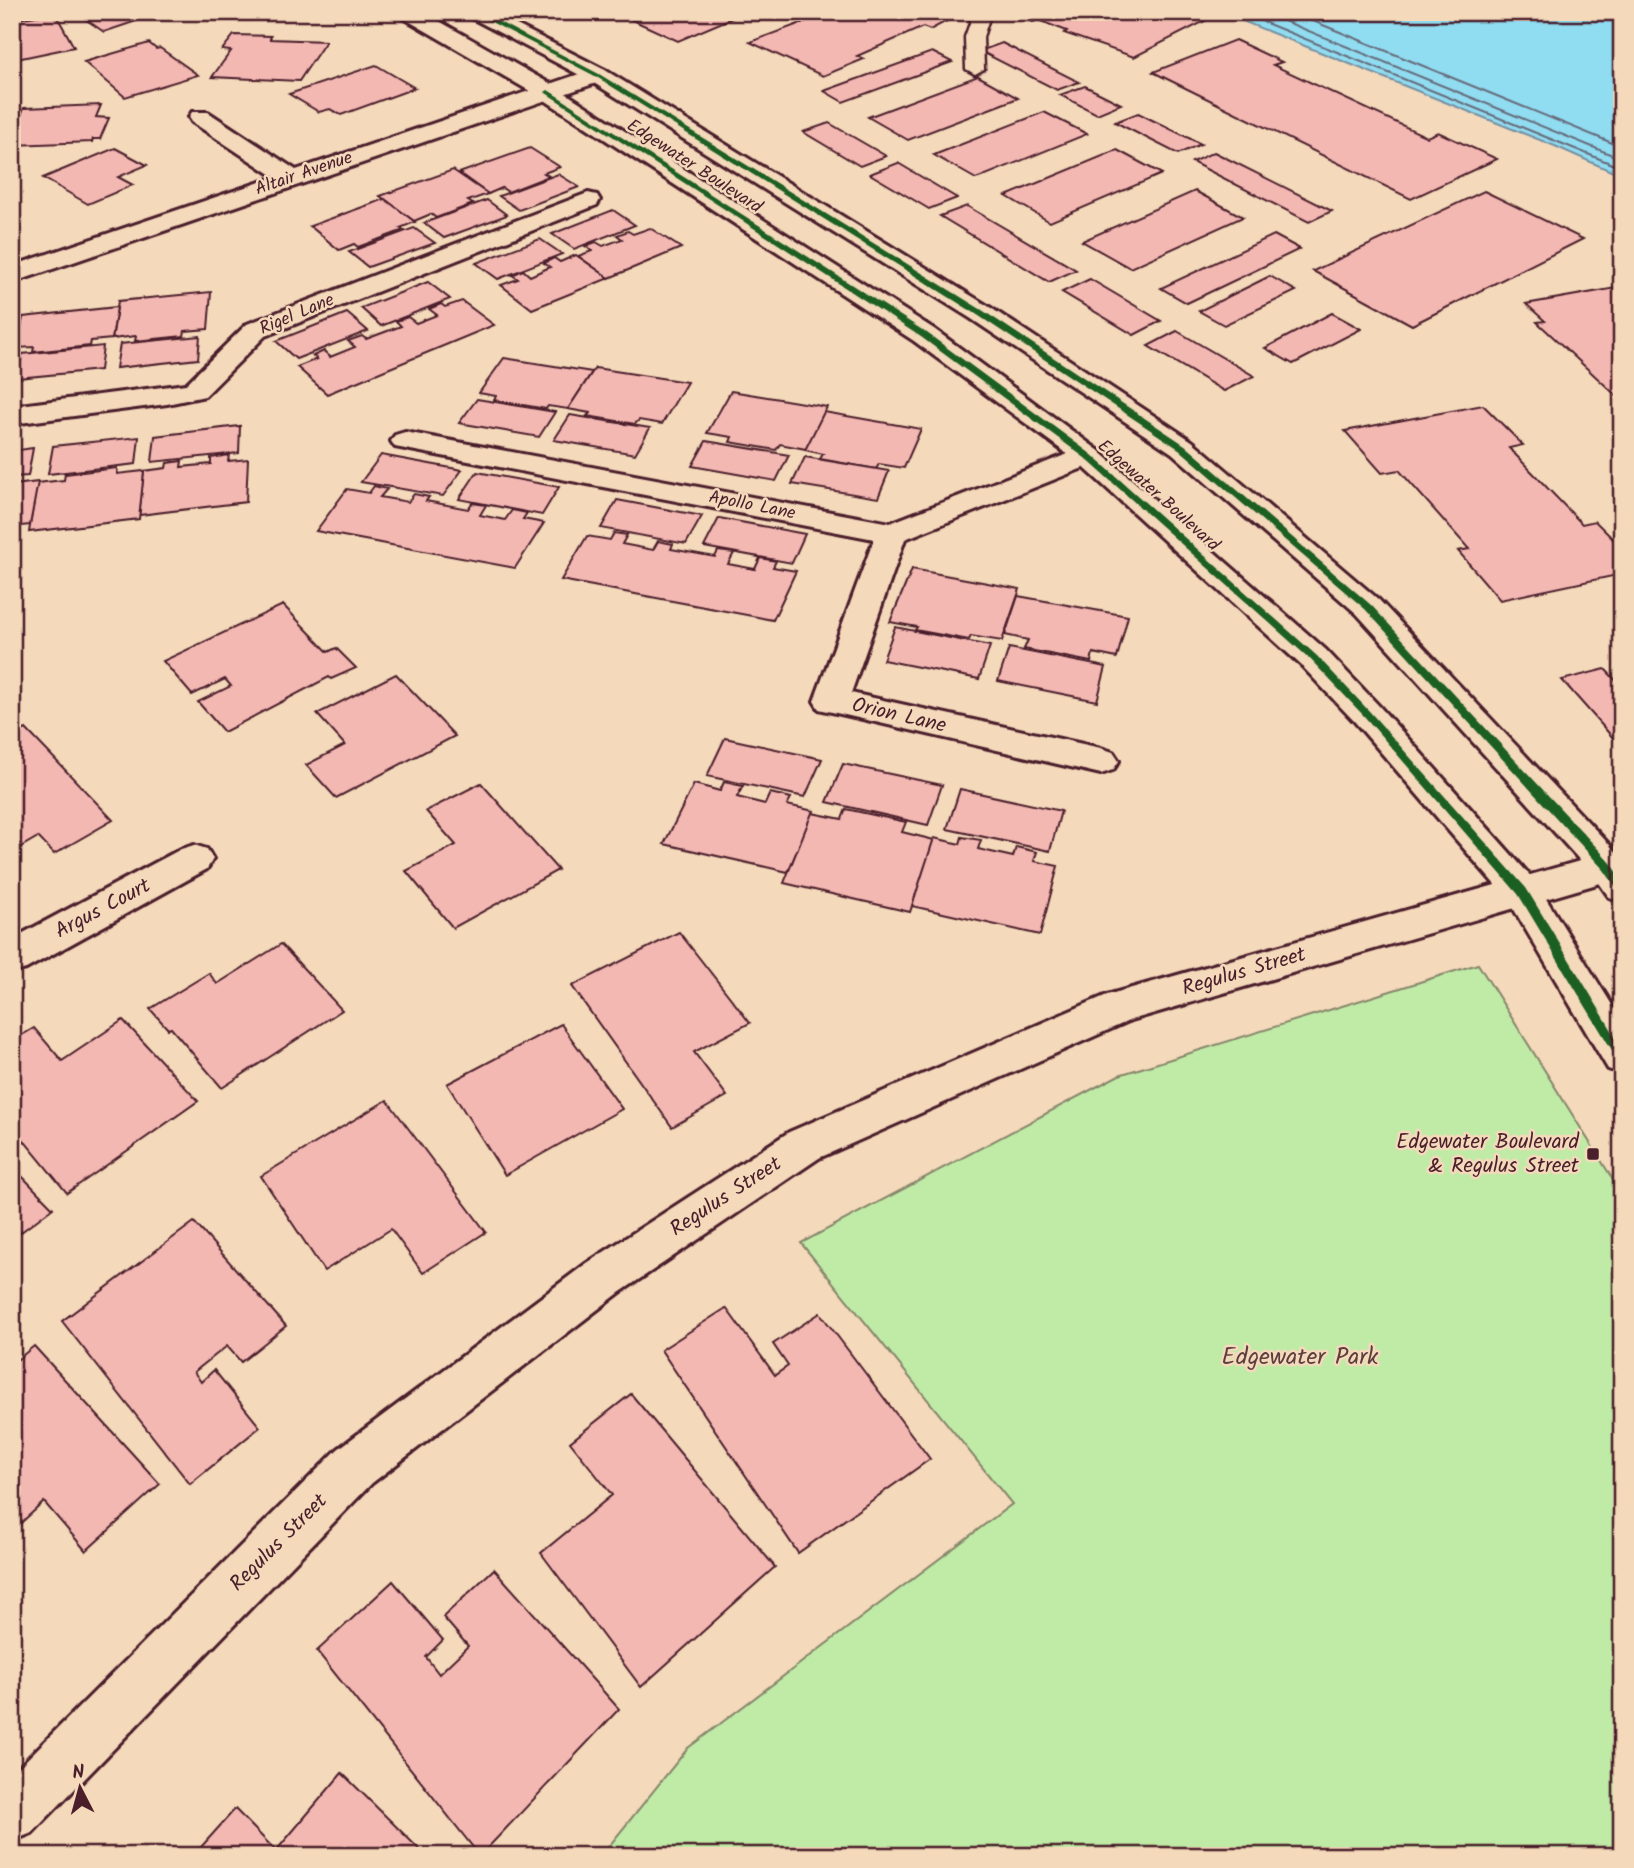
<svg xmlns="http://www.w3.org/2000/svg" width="1634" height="1868" viewBox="0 0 1634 1868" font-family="Kalam,sans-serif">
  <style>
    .green { fill: #c0eba7; stroke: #858569; stroke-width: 2 }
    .water { fill: #90dcf1; stroke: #7490a2; stroke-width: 2 }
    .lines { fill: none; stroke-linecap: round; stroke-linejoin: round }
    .shore { stroke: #666b7a; stroke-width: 2 }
    .building { fill: #f4b8b3; stroke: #4a1f2b; stroke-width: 2 }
    .service-casing { stroke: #4a1f2b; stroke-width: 5 }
    .minor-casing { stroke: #4a1f2b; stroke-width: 6 }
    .secondary-casing { stroke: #4a1f2b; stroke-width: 6 }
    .service { fill: #f4d9bb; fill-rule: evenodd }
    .minor { fill: #f4d9bb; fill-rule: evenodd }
    .secondary { fill: #f4d9bb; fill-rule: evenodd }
    .cycleway-casing { stroke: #f4d9bb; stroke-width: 5 }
    .cycleway { fill: #1b5e20; fill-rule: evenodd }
    .poi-dot { fill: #4a1f2b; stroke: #f4d9bb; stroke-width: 2.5 }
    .labels { text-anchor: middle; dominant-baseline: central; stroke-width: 5; stroke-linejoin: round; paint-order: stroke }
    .far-street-label { font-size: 18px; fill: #4a1f2b; stroke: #f4d9bb }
    .street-label { font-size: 21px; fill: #4a1f2b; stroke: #f4d9bb }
    .poi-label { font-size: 21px; fill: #4a1f2b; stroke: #f4d9bb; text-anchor: end }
    .near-park-label { font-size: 24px; fill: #5c3e3e; stroke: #f4d9bb }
  </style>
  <rect width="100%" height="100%" fill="#f4d9bb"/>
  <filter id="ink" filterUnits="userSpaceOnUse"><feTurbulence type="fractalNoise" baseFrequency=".0143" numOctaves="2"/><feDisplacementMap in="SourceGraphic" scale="14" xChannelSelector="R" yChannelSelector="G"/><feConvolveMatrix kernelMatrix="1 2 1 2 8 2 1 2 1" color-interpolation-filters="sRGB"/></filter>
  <g filter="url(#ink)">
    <polygon class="green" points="1478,964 1622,1194 1622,1856 601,1856 688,1748 1012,1504 801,1243 1119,1075"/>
    <polygon class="water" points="1220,12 1622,12 1622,176 1555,146"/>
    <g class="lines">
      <g class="shore">
        <polyline points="1239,12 1622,168"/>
        <polyline points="1262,12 1622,159"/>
        <polyline points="1291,12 1622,147"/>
      </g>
    </g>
    <g class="building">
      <polygon points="59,12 61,17 58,18 74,47 12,60 12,20"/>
      <polygon points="75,12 163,12 104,32"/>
      <polygon points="615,12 746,12 678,41"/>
      <polygon points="831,12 960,12 962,13 930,30 923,27 857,56 864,59 823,76 750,42"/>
      <polygon points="1019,12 1180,12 1205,21 1134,57 1064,33 1067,31 1038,20 1033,22 1017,16 1023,14"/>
      <polygon points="234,35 271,36 270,39 326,41 299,81 212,77 231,51 222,50"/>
      <polygon points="1235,40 1282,62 1273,65 1427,137 1438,132 1497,159 1411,199 1153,72"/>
      <polygon points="149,43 156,49 160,48 198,75 125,97 84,62"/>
      <polygon points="1002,43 1079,82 1057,90 980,51"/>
      <polygon points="932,52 952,62 843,102 824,91"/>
      <polygon points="376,65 415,88 341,115 330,109 319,112 289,94"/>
      <polygon points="978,76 1018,98 908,140 868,117"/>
      <polygon points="1085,86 1121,104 1097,114 1060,95"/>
      <polygon points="101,105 96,117 109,118 100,139 93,139 92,142 12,145 12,134 24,108"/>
      <polygon points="1044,112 1087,134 976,179 934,155"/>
      <polygon points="1138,113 1201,144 1178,154 1115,122"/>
      <polygon points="829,123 886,156 860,166 803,132"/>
      <polygon points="115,148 147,165 118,177 133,185 88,204 43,178"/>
      <polygon points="530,148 560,167 544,173 549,176 508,192 502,188 488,194 459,173"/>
      <polygon points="1117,150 1162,174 1050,222 1006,196"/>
      <polygon points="1214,152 1332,211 1309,222 1192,162"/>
      <polygon points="898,163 957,198 929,209 870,174"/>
      <polygon points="453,170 488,194 468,201 473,204 436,218 431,214 414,221 380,196"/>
      <polygon points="558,174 579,187 519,210 499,196"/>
      <polygon points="1195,191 1243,217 1130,268 1082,241"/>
      <polygon points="1484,191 1583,239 1412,325 1313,271"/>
      <polygon points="385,199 415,222 400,228 404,230 358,247 354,244 339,250 310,226"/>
      <polygon points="487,200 507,215 444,238 424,223"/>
      <polygon points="967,206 1076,270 1049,282 940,216"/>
      <polygon points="613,210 635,225 574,249 552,234"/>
      <polygon points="414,228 435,243 368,267 349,252"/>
      <polygon points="650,228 681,248 609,278 578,256 592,251 585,246 596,242 603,246 622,239 617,235 628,231 633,234"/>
      <polygon points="1274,235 1300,249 1187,303 1161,288"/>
      <polygon points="540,239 562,254 498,279 476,263"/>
      <polygon points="576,255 609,278 532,309 501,285 518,279 512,275 523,270 530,276 550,267 544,263 554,258 560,262"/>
      <polygon points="1270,276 1296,291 1224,325 1199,311"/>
      <polygon points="1090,279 1161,321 1134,335 1062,292"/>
      <polygon points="428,282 450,299 381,326 361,308"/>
      <polygon points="1622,287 1622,401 1537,322 1545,321 1526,304"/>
      <polygon points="211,292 208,329 185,331 184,336 135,341 136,336 112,339 118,301"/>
      <polygon points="462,301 494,325 327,394 297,367 317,359 313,356 324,351 330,357 355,347 348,341 362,336 366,339 401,326 396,321 408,317 416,323 437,315 429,309 441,304 445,307"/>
      <polygon points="117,307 112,339 91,341 90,346 33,352 34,347 17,348 23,317"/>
      <polygon points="347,313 368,331 296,359 276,341"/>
      <polygon points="1332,313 1361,329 1293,364 1265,348"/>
      <polygon points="1177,331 1254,376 1224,391 1148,346"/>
      <polygon points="200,336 198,359 116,368 120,344"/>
      <polygon points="103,346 100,370 17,378 22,354"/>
      <polygon points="504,358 592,372 568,409 548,406 546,409 494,400 496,396 479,393"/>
      <polygon points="595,368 687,382 662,424 639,420 635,424 587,416 590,413 568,409"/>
      <polygon points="731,391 827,407 806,449 780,444 776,450 730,442 732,437 707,433"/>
      <polygon points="477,399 555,412 539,437 459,423"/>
      <polygon points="1483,405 1523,445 1509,448 1582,524 1595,521 1622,548 1622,574 1500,600 1458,551 1469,549 1399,470 1382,473 1345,431"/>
      <polygon points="824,412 921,429 904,468 879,464 876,469 820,459 823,454 805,450"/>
      <polygon points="570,415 650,428 635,454 554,440"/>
      <polygon points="240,426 239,453 152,462 155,436"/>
      <polygon points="139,437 136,464 48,474 53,446"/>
      <polygon points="706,441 789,455 776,481 692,466"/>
      <polygon points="33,448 28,476 12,477 12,451"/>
      <polygon points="229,455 228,461 248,459 246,502 139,515 144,471 166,468 167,463 182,461 181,467 211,464 211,458"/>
      <polygon points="381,455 462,470 443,496 361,482"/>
      <polygon points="805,457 889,471 878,498 792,484"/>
      <polygon points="117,468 117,474 144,471 139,519 29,532 37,483 64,480 65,474"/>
      <polygon points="477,472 559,487 542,515 459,499"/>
      <polygon points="12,480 15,480 14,485 38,482 30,525 12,527"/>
      <polygon points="374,486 387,489 380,497 408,502 414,494 429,497 426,501 468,509 472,503 486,505 480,515 505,520 512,510 527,513 523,519 544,523 515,568 316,531 347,489 369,493"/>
      <polygon points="617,500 702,516 686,544 601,528"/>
      <polygon points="719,518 805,534 792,563 704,547"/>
      <polygon points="614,533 627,535 622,544 653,550 658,541 673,544 671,549 715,557 718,551 734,553 728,564 755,569 760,558 776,561 773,567 796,571 773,620 561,580 587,536 610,540"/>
      <polygon points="912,569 1020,589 1002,641 971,636 969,640 915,630 917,627 890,622"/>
      <polygon points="1018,596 1128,616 1117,658 1093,653 1091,662 1024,649 1028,640 1005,635"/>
      <polygon points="283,605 328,652 336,648 356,668 331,679 329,677 224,732 198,702 231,686 225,679 192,695 163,661"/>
      <polygon points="895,627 990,646 979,679 883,660"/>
      <polygon points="1009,648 1106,667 1097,701 998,681"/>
      <polygon points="1605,669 1622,687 1622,748 1562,680"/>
      <polygon points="396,674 455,736 336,798 306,765 345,745 317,714"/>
      <polygon points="26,729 113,820 54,854 38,837 12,852 12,736"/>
      <polygon points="725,738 822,759 805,797 707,776"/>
      <polygon points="843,764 942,785 928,825 827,802"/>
      <polygon points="724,782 743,786 737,797 765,804 770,793 791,798 787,805 814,811 788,872 664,844 694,784 720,791"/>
      <polygon points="481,783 558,870 453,928 406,871 456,845 426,811"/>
      <polygon points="960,789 1061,811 1050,851 947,829"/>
      <polygon points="846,809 906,822 902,832 934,840 910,912 784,883 812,813 842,819"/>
      <polygon points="962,837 981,840 978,849 1013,857 1016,847 1037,852 1034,861 1058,866 1040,935 912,906 934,838 960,844"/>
      <polygon points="679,932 750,1023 694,1052 727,1096 672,1127 572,986"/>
      <polygon points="281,944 342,1010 222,1088 171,1028 168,1029 150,1009 209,973 217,984"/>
      <polygon points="123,1020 198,1101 67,1193 12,1126 12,1041 34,1028 62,1061"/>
      <polygon points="561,1024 622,1109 505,1175 447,1084"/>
      <polygon points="387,1100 486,1232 423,1273 391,1229 324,1271 261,1176"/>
      <polygon points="12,1166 53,1208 12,1239"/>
      <polygon points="194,1222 286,1326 241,1362 227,1346 194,1372 201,1382 214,1370 260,1427 190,1484 62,1321"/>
      <polygon points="726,1308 775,1375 788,1366 773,1344 820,1313 930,1459 798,1553 661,1350"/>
      <polygon points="34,1346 160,1484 86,1551 44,1502 12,1531 12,1364"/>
      <polygon points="631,1394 775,1567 641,1687 541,1553 612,1495 570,1442"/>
      <polygon points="494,1569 619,1709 480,1856 317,1651 393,1581 443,1640 426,1657 439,1674 468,1646 443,1617"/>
      <polygon points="342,1773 426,1856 193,1856 235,1809 276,1851"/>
    </g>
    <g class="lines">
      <g class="service-casing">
        <polygon id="service" points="974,12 991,12 983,37 984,69 975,74 966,69 965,37"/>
      </g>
      <g class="minor-casing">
        <g id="minor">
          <polygon points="597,68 605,70 608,75 605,80 12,283 12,266 275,177 192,122 189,117 192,112 208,112 296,170"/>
          <polygon points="588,193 597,195 600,200 597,205 265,336 205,396 167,404 12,424 12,406 186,384 247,324"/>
          <polygon points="405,432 890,523 1078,450 1088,447 1098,450 1103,456 1098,462 905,539 851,693 1101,748 1113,752 1119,761 1113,770 1101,774 819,709 814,701 874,539 395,447 391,441 395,435"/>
          <polygon points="194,845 207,849 213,859 207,869 26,969 12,973 12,939 181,849"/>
          <polygon points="1608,853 1622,858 1621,877 1131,1020 819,1158 619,1293 372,1483 32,1833 12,1841 12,1774 338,1449 587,1263 789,1132 1107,995"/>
        </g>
      </g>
      <g class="secondary-casing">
        <g id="secondary">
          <polygon points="397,12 423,12 556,87 934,329 1098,450 1326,650 1379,706 1535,881 1622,1021 1622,1074 1608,1069 1509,901 1355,722 1302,666 1078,462 914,341 540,97 400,16"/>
          <polygon points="465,12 491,12 605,70 988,306 1192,441 1379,600 1621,857 1622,901 1609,897 1595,877 1357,614 1172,453 970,318 589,80 468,16"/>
        </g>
      </g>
      <use href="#service" class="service"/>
      <use href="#minor" class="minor"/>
      <use href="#secondary" class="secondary"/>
      <g class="cycleway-casing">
        <g id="cycleway">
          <polygon points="472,12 480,12 599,74 982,310 1185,445 1371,605 1612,864 1622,879 1622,891 1618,890 1604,870 1365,609 1179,449 976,314 595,76"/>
          <polygon points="548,90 927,333 1091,454 1317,656 1370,712 1526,888 1622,1047 1622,1062 1618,1060 1518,894 1364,716 1311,660 1085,458 921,337 546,93 545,92"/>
        </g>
      </g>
      <use href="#cycleway" class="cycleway"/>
    </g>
  </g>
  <rect class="poi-dot" x="1586" y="1147" width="14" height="14" rx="3.5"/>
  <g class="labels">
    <g class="far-street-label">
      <text transform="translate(694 167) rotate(33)">Edgewater Boulevard</text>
      <text transform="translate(304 174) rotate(-19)">Altair Avenue</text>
      <text transform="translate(297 315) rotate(-23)">Rigel Lane</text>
      <text transform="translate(1158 496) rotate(42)">Edgewater Boulevard</text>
      <text transform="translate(752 506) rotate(11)">Apollo Lane</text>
    </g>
    <g class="street-label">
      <text transform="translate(899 716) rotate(13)">Orion Lane</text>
      <text transform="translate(103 909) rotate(-28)">Argus Court</text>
      <text transform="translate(1244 972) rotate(-16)">Regulus Street</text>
      <text transform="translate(726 1197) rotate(-33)">Regulus Street</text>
      <text transform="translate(279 1543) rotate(-45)">Regulus Street</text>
    </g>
    <g class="poi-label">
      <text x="1579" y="1142">Edgewater Boulevard<tspan x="1579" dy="24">&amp; Regulus Street</tspan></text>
    </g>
    <g class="near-park-label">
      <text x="1300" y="1357">Edgewater Park</text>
    </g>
  </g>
  <rect width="1634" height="1868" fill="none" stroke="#f4d9bb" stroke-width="42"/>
  <rect x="21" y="21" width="1592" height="1826" fill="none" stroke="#4a1f2b" stroke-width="2.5" filter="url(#ink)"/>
  <g transform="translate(80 1788) rotate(354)" stroke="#f4d9bb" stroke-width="5" paint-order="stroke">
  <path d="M0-5L12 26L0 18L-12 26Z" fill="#4a1f2b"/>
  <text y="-10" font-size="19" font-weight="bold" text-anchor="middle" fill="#4a1f2b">N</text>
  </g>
</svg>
